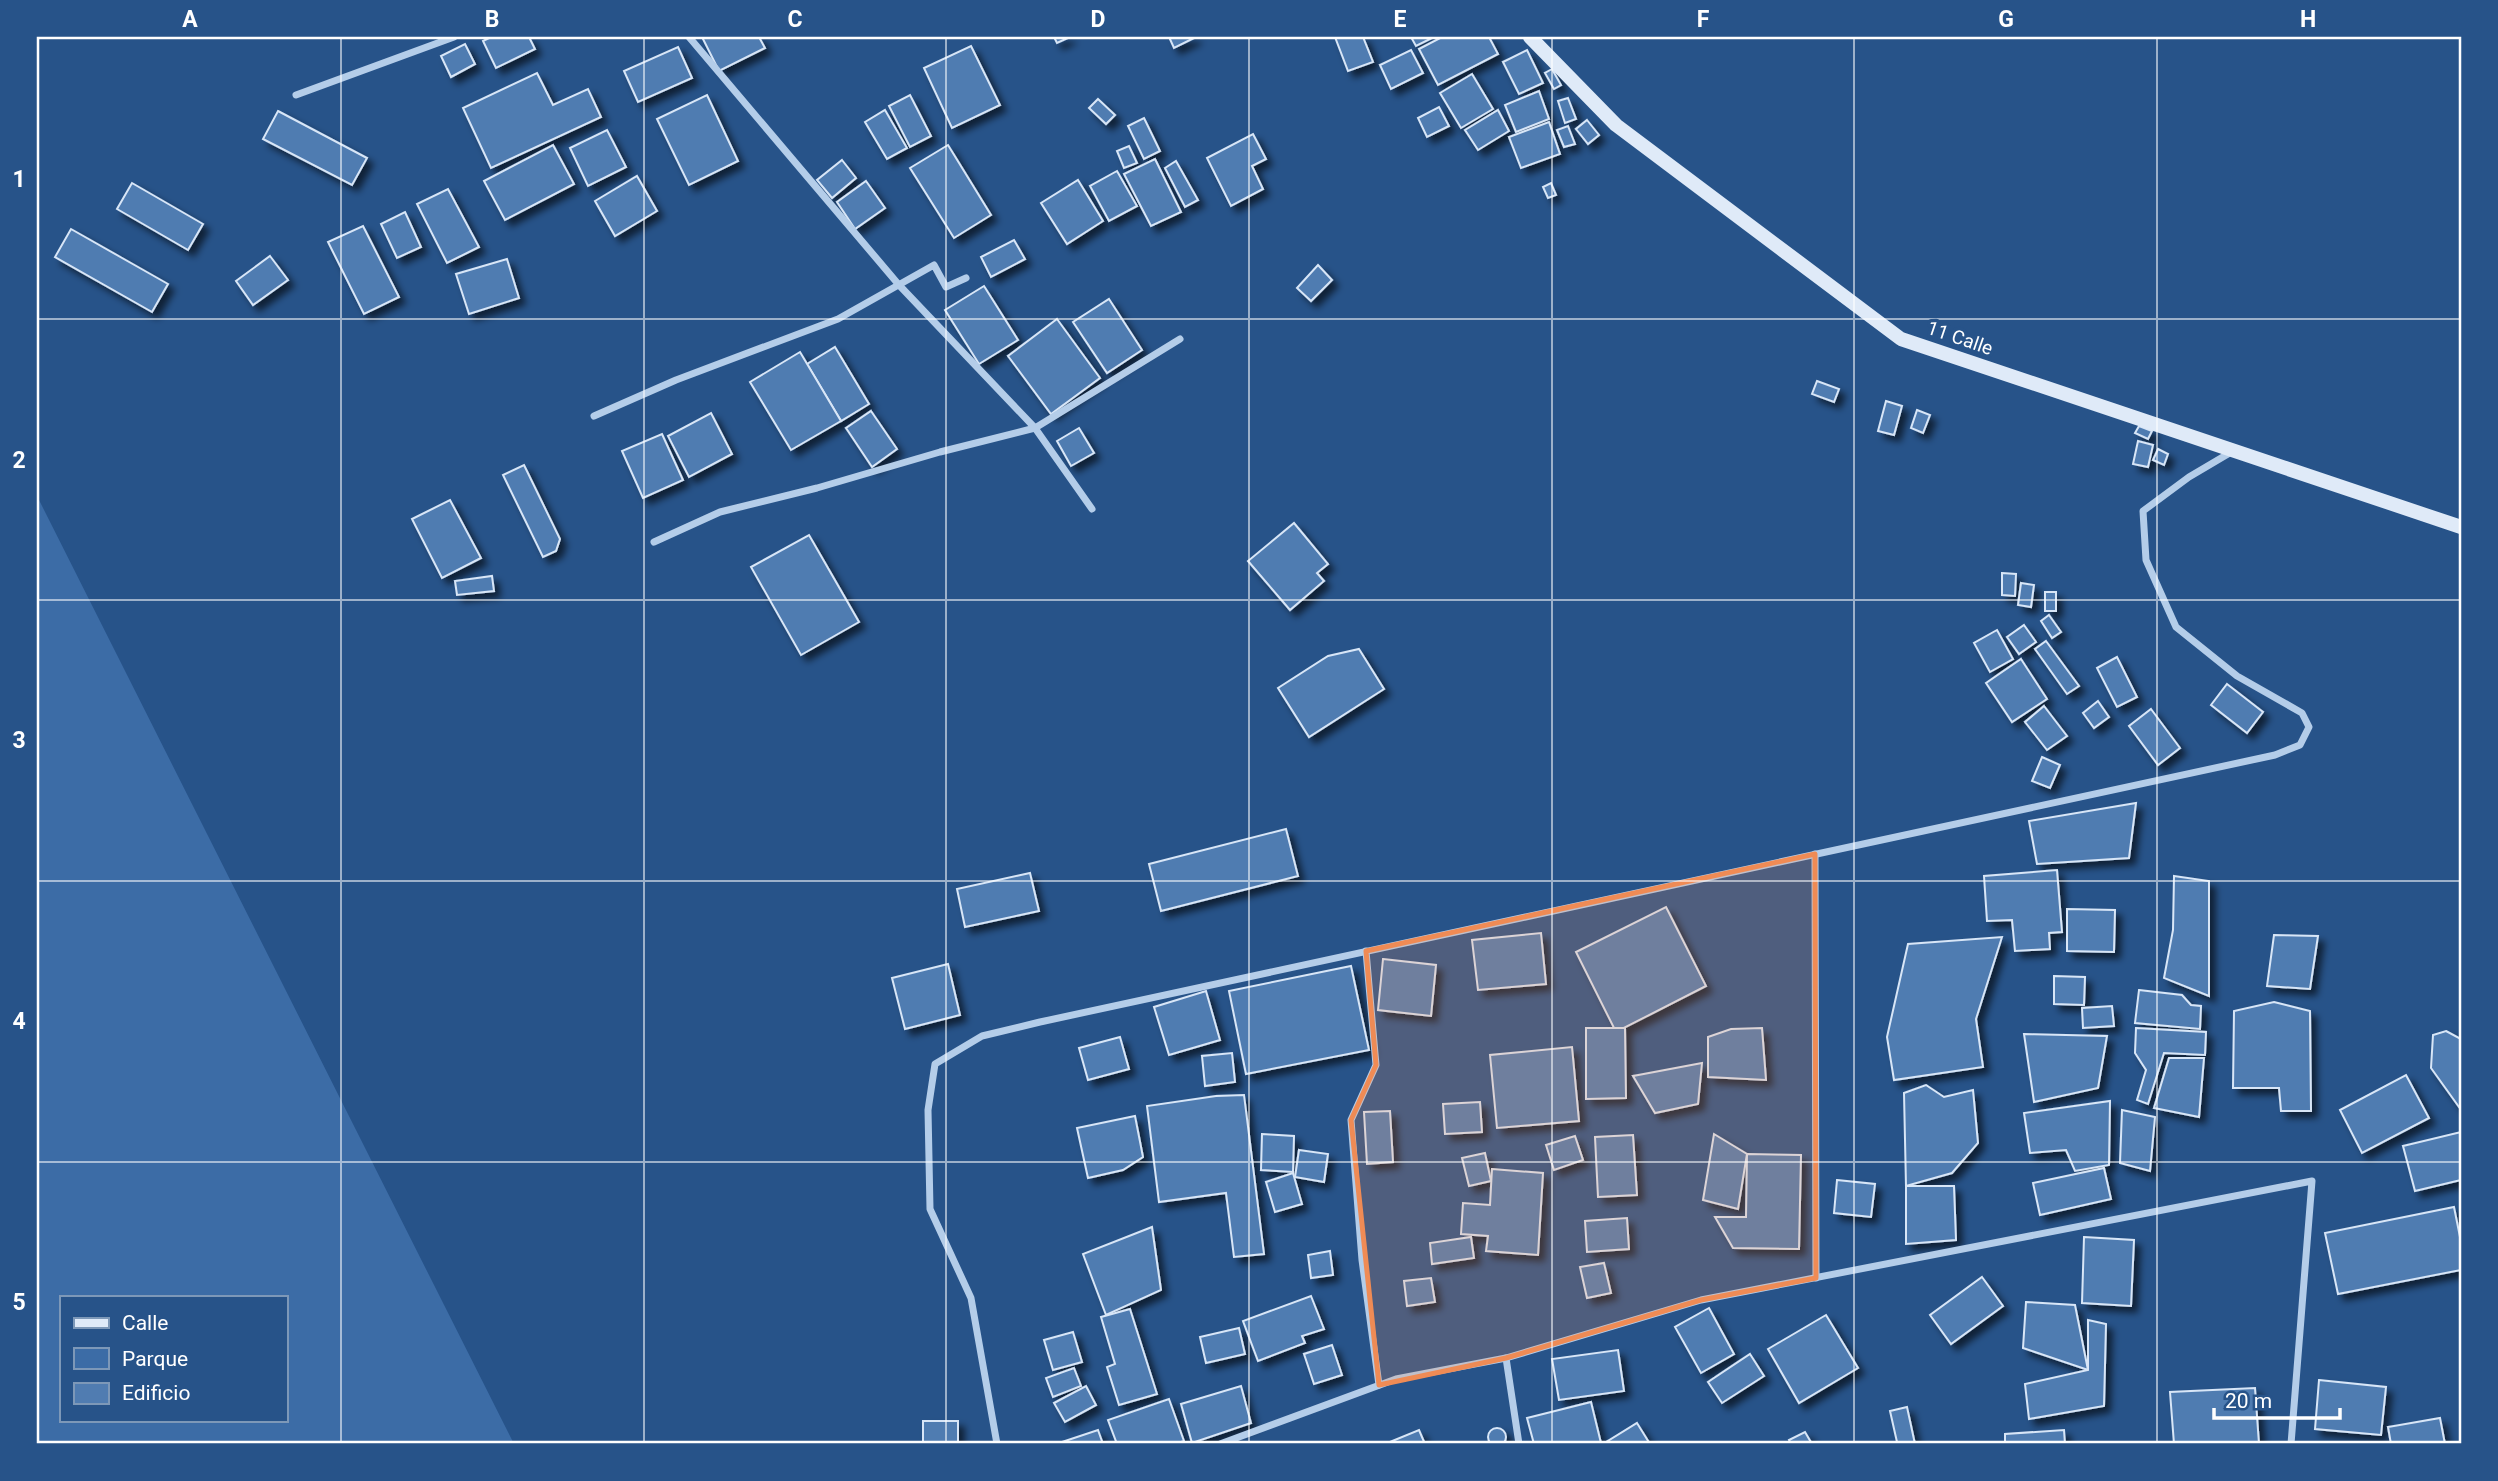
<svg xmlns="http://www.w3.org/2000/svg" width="2498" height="1481" viewBox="0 0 2498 1481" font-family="Roboto,sans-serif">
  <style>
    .green { fill: #3c6ca6; fill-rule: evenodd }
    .building { fill: #507cb1; stroke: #d8e6f7; stroke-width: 2; filter: url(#shadow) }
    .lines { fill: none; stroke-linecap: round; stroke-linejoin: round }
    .street { stroke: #b4cde9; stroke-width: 7 }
    .secondary { stroke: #dfeaf8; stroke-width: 14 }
    .marked { fill: #ef8b55; fill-opacity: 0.2; stroke: #ef8b55; stroke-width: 5; stroke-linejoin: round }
    .grid { fill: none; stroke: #fff; stroke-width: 2; stroke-opacity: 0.55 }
    .labels { text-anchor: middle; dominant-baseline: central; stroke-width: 7; stroke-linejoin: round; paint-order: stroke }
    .street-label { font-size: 19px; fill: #fff; stroke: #275389 }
    .neatline { fill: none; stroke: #fff; stroke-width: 2.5 }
    .grid-label { font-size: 23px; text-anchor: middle; font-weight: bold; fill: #fff }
  </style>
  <defs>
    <filter id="shadow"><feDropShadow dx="6" dy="6" stdDeviation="3.5" flood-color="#0009"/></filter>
  </defs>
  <rect width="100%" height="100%" fill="#275389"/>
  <path class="green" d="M37 496 514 1444H37ZM61 1297H285V1420H61Z"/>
  <g class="building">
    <polygon points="491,37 529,37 535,49 496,68 483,41"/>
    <polygon points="702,37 759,37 765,48 719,71"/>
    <polygon points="1054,37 1070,37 1057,43"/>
    <polygon points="1169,37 1196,37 1174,48"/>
    <polygon points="1335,37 1363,37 1373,62 1348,71"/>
    <polygon points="1411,37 1434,37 1416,46"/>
    <polygon points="1442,37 1489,37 1498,54 1438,85 1419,49"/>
    <polygon points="465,44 475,64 451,77 441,56"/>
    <polygon points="971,46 1000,105 952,128 924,68"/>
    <polygon points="678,47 692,78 638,102 624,71"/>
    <polygon points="1411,50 1423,73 1391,89 1380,65"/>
    <polygon points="1527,50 1543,83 1519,94 1503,62"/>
    <polygon points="1552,69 1561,85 1554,89 1545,73"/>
    <polygon points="537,73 553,105 588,89 601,117 491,168 463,108"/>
    <polygon points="1472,74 1493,109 1461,128 1440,93"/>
    <polygon points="1539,91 1549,119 1516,132 1505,105"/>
    <polygon points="707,95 738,161 689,185 657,119"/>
    <polygon points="910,95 931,136 910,147 889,106"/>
    <polygon points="1568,98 1576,119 1565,123 1558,101"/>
    <polygon points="1098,99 1115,115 1106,124 1089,108"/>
    <polygon points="1439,107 1449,126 1427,137 1418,118"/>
    <polygon points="885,110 907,148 887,159 865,122"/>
    <polygon points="1498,110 1509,131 1478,150 1465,130"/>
    <polygon points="278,111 367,158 352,185 263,139"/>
    <polygon points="1144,118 1160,151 1144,159 1128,126"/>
    <polygon points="1587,120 1599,135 1588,144 1576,129"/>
    <polygon points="1549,122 1560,154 1521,168 1509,137"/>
    <polygon points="1568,126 1575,144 1564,147 1557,130"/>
    <polygon points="607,130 626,167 588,186 570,148"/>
    <polygon points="1253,134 1266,159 1252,166 1263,189 1231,206 1207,158"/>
    <polygon points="553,145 574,184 505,220 484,181"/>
    <polygon points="948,145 991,215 954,238 910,168"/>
    <polygon points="1129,146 1137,163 1124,168 1117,151"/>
    <polygon points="1155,159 1181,212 1151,226 1124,174"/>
    <polygon points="842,160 856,178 832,198 817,180"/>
    <polygon points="1176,161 1198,200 1185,207 1165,168"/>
    <polygon points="1117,171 1137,206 1109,221 1090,186"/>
    <polygon points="637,176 657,211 615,236 595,201"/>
    <polygon points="1078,180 1103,221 1067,244 1041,203"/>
    <polygon points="866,181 885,208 855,229 837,202"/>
    <polygon points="132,183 203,224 188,250 117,209"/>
    <polygon points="1551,183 1556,195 1548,198 1543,187"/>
    <polygon points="448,189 479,247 447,263 417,204"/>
    <polygon points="405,212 421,247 397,258 381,224"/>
    <polygon points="363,226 399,297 364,314 328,242"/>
    <polygon points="71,229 168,284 152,312 55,257"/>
    <polygon points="1014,240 1025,259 991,277 981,257"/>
    <polygon points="270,256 288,280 253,305 236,281"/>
    <polygon points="507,259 519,298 469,314 456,274"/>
    <polygon points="1318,265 1332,280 1311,301 1297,288"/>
    <polygon points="984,286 1018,340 979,364 945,310"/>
    <polygon points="1109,299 1142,350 1107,373 1073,322"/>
    <polygon points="1057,319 1100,378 1051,414 1008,356"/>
    <polygon points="835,347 869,404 841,421 807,364"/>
    <polygon points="800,352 841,421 791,450 750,382"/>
    <polygon points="1817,381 1839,389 1834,402 1812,394"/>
    <polygon points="1886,401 1902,406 1894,435 1878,431"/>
    <polygon points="1917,410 1930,415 1923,433 1911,428"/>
    <polygon points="871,411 897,449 872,467 846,428"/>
    <polygon points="711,413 732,454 689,477 668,436"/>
    <polygon points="2139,426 2152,431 2148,439 2135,433"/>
    <polygon points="1079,428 1094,453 1071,466 1057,441"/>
    <polygon points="662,434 683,480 643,498 622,451"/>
    <polygon points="2138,441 2153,445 2148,467 2133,464"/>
    <polygon points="2158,449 2168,454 2164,465 2153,460"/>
    <polygon points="524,465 560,539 556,551 543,557 503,475"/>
    <polygon points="450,500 481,558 442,578 412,519"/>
    <polygon points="1294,523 1328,564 1317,573 1324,581 1290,610 1248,561"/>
    <polygon points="809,535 859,622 801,655 751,567"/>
    <polygon points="2002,573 2016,574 2015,596 2002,595"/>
    <polygon points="492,576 494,591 457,595 455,581"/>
    <polygon points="2021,583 2034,585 2031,607 2018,605"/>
    <rect x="2045" y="592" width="11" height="19"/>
    <polygon points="2049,615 2061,632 2052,638 2041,621"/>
    <polygon points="2024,625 2036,642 2019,654 2007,637"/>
    <polygon points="1997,630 2013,659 1990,672 1974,643"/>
    <polygon points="2046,641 2079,686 2067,694 2035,649"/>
    <polygon points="1359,649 1384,689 1309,737 1278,688 1328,656"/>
    <polygon points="2117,657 2137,697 2117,707 2097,668"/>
    <polygon points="2021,659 2047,699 2012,722 1986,683"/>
    <polygon points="2227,684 2263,712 2247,733 2211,705"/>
    <polygon points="2098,701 2109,717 2094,728 2083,713"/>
    <polygon points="2044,706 2067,736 2047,750 2025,722"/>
    <polygon points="2151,709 2180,748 2158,765 2129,726"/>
    <polygon points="2042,757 2060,765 2050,788 2032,781"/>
    <polygon points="2136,803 2129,858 2037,864 2029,821"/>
    <polygon points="1286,829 1298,876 1161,911 1149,864"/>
    <polygon points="2057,870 2062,932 2049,933 2050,949 2015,951 2012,920 1987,921 1984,876"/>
    <polygon points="1030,873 1039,911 965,927 957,889"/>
    <polygon points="2174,876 2209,881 2209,996 2164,978 2173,930"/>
    <polygon points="1666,907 1706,986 1616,1032 1576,952"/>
    <polygon points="2067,909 2115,910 2114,952 2067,951"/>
    <polygon points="1541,933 1546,984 1478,990 1472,940"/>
    <polygon points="2274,935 2318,936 2310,989 2267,986"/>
    <polygon points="2002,937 1976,1019 1983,1067 1894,1080 1887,1037 1908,944"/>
    <polygon points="1383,959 1436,965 1431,1016 1378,1010"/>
    <polygon points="948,964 960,1015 905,1029 892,978"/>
    <polygon points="1351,966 1369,1050 1246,1074 1229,991"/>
    <polygon points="2054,976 2085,977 2084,1005 2054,1004"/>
    <polygon points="2139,990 2182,995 2191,1005 2201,1006 2200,1029 2135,1023"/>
    <polygon points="1206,991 1220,1040 1169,1055 1154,1007"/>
    <polygon points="2274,1002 2310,1011 2311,1111 2281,1111 2279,1088 2233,1088 2234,1011"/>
    <polygon points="2112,1006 2114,1026 2083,1028 2082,1008"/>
    <polygon points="1586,1028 1625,1028 1626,1098 1586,1099"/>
    <polygon points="1762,1028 1766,1080 1708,1077 1708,1037 1731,1029"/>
    <polygon points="2136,1028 2206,1032 2205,1055 2164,1053 2148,1104 2137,1100 2146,1070 2135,1053"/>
    <polygon points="2446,1031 2461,1039 2461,1106 2459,1107 2431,1068 2433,1035"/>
    <polygon points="2024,1034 2107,1036 2098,1088 2034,1102"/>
    <polygon points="1120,1037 1129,1069 1088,1080 1079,1048"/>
    <polygon points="1572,1047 1579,1121 1497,1128 1490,1055"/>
    <polygon points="1232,1053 1235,1082 1205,1086 1202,1056"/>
    <polygon points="2169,1058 2204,1058 2199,1117 2154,1108"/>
    <polygon points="1702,1063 1698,1104 1655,1113 1633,1076"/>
    <polygon points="2406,1075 2429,1118 2362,1153 2340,1110"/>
    <polygon points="1926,1085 1944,1097 1973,1090 1978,1143 1952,1173 1906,1186 1904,1093"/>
    <polygon points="1244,1095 1264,1254 1234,1257 1226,1193 1159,1202 1147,1106 1216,1096"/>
    <polygon points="2110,1101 2109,1165 2075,1171 2066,1150 2030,1153 2024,1113"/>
    <polygon points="1480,1102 1482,1132 1445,1134 1443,1104"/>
    <polygon points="2122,1110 2155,1117 2150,1171 2120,1163"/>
    <polygon points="1390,1111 1393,1162 1367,1164 1364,1112"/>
    <polygon points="1135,1116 1143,1157 1123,1170 1088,1178 1077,1128"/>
    <polygon points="2461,1132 2461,1180 2415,1191 2403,1146"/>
    <polygon points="1262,1134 1294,1136 1293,1172 1261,1170"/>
    <polygon points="1714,1134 1747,1154 1738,1209 1703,1200"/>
    <polygon points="1633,1135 1637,1195 1598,1197 1595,1137"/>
    <polygon points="1575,1136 1583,1160 1554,1170 1546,1145"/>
    <polygon points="1299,1150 1328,1154 1324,1182 1295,1177"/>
    <polygon points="1485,1153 1491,1181 1469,1186 1462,1158"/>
    <polygon points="1747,1154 1801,1155 1799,1249 1733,1248 1715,1217 1746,1217"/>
    <polygon points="2104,1168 2111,1199 2040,1215 2033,1183"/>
    <polygon points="1492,1169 1543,1173 1538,1255 1486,1251 1488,1236 1461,1234 1463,1203 1490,1205"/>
    <polygon points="1293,1173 1302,1204 1275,1212 1266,1182"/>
    <polygon points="1837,1180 1875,1184 1871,1217 1834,1213"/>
    <polygon points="1906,1186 1954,1186 1956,1240 1906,1244"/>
    <polygon points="2454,1207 2461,1242 2461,1270 2338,1294 2325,1233"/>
    <polygon points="1627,1218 1629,1249 1587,1252 1585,1221"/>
    <polygon points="1152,1227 1161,1290 1106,1315 1083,1254"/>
    <polygon points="1471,1237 1474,1258 1432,1264 1430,1243"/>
    <polygon points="2084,1237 2134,1240 2131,1306 2082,1303"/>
    <polygon points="1330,1251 1333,1275 1311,1278 1308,1255"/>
    <polygon points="1604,1263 1611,1293 1587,1298 1580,1267"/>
    <polygon points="1982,1277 2003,1306 1951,1344 1930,1315"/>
    <polygon points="1431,1278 1435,1302 1407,1306 1404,1281"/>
    <polygon points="1311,1296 1324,1329 1302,1336 1305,1343 1258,1361 1243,1321"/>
    <polygon points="2026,1302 2075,1305 2088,1370 2023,1348"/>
    <polygon points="1709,1308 1734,1354 1701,1373 1675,1327"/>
    <polygon points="1130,1309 1157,1394 1119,1405 1107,1367 1115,1364 1101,1317"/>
    <polygon points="1826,1315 1858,1368 1799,1403 1768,1349"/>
    <polygon points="2088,1320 2106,1324 2104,1406 2029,1419 2025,1384 2088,1370"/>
    <polygon points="1239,1328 1245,1354 1206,1363 1200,1337"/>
    <polygon points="1073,1332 1082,1362 1053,1370 1044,1340"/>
    <polygon points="1332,1345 1342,1375 1314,1384 1304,1354"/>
    <polygon points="1618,1350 1624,1391 1559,1400 1552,1359"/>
    <polygon points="1750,1354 1764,1376 1722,1403 1708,1382"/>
    <polygon points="1074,1368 1081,1386 1053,1397 1046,1378"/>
    <polygon points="2319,1380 2386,1387 2381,1435 2315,1429"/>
    <polygon points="1086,1386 1096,1405 1065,1422 1054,1403"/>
    <polygon points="1241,1386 1251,1423 1192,1443 1181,1404"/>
    <polygon points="2255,1388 2259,1444 2174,1444 2170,1392"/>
    <polygon points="1169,1399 1184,1441 1175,1444 1117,1444 1108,1420"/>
    <polygon points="1591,1402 1601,1443 1534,1444 1527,1418"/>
    <polygon points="1907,1407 1915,1444 1887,1444 1897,1442 1890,1411"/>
    <polygon points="2440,1418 2445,1444 2391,1444 2388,1427"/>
    <rect x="923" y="1421" width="35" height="23"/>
    <polygon points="1637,1423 1650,1444 1603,1444"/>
    <circle cx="1497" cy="1437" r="9"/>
    <polygon points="1098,1430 1103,1444 1056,1444"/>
    <polygon points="1419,1430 1425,1444 1385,1444"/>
    <polygon points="2064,1430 2065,1444 2005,1444 2005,1434"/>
    <polygon points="1805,1432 1812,1444 1791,1444 1789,1440"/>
  </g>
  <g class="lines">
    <g class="street">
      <polyline points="689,37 899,285 1035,428 1092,509"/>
      <polyline points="296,95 454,37"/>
      <polyline points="594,416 676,380 838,319 934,265 946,287 966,278"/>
      <polyline points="654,542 720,512 817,488 940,452 1035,428 1180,339"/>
      <polyline points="1815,854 1816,1278"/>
      <polyline points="1366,951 1376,1065 1351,1120 1362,1260 1379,1385"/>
      <polyline points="1506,1358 1519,1444"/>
      <polyline points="997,1444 971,1298 930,1209 928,1110 935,1064 982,1036 1040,1022 2275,755 2300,745 2309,727 2302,713 2237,676 2176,627 2146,560 2143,511 2189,477 2233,451"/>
      <polyline points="1220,1444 1396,1379 1506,1358 1701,1300 2312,1181 2291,1444"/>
    </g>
    <polyline class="secondary" points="1530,37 1616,125 1901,339 2461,527"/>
  </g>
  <path class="marked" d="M1815 854 1816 1278 1701 1300 1506 1358 1379 1385 1351 1120 1376 1065 1366 951Z"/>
  <path class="grid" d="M341 37V1444M644 37V1444M946 37V1444M1249 37V1444M1552 37V1444M1854 37V1444M2157 37V1444M37 319H2461M37 600H2461M37 881H2461M37 1162H2461"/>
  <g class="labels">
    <g class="street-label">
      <text transform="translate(1960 338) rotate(19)">11 Calle</text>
    </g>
  </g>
  <rect width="2498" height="1481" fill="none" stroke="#275389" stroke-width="77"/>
  <rect x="60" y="1296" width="228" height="126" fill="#275389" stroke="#7d98b8" stroke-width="2"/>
  <rect x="74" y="1318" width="35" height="10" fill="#dfeaf8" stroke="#7d98b8" stroke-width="2"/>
  <text x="122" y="1330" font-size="21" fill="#ffffff">Calle</text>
  <rect x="74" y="1348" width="35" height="21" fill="#3c6ca6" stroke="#7d98b8" stroke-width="2"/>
  <text x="122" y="1366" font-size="21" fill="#ffffff">Parque</text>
  <rect x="74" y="1383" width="35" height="21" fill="#507cb1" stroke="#7d98b8" stroke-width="2"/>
  <text x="122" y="1400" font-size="21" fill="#ffffff">Edificio</text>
  <path d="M2214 1408v10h126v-10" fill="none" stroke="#ffffff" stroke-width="3.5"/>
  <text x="2225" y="1408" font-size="21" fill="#ffffff" stroke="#275389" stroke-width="5" paint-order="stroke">20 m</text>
  <rect x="38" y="38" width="2422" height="1404" class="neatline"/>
  <g class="grid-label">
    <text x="190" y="27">A</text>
    <text x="492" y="27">B</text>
    <text x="795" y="27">C</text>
    <text x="1098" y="27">D</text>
    <text x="1400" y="27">E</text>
    <text x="1703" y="27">F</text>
    <text x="2006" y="27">G</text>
    <text x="2308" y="27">H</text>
    <text x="19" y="187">1</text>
    <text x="19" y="468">2</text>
    <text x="19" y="748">3</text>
    <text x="19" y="1029">4</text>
    <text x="19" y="1310">5</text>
  </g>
</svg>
